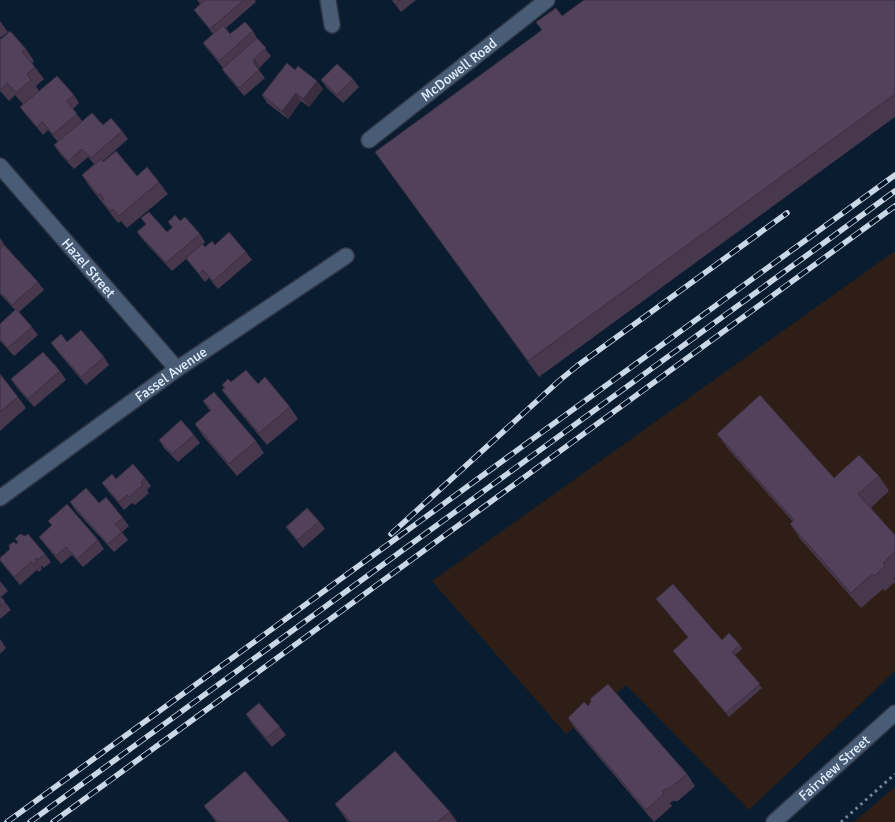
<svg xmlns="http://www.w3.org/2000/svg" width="895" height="822" viewBox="0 0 895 822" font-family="Signika,sans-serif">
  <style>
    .commercial { fill: #2e1e15 }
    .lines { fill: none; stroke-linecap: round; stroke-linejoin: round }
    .minor-casing { stroke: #2e3545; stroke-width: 18 }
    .secondary-casing { stroke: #2e3545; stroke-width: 18 }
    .path { stroke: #788798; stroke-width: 3; stroke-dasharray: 2.5 4; stroke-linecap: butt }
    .minor { stroke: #485c75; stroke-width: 15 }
    .secondary { stroke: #485c75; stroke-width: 15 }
    .rail-casing { stroke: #cad7e6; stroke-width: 5.5 }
    .rail { stroke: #031226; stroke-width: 4; stroke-dasharray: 11; stroke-linecap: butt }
    .wall { fill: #47384d }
    .shaded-wall { fill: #392e3f }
    .building { fill: #52415a; stroke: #392e3f }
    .labels { text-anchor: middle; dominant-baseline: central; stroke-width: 4; stroke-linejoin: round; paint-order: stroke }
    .street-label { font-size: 14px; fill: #e4f0fe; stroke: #031226 }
  </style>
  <rect width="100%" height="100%" fill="#0a1c30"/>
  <g class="commercial">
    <polygon points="895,251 895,671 749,810 626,685 566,734 432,581"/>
    <polygon points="895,787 895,822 854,822"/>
  </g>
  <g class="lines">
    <g class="minor-casing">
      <g id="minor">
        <polyline points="328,0 332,25"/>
        <path id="s1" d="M369 140 547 0"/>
        <path id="s2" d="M0 166 177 369"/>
        <path id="s3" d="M0 498 177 369 346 256"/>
      </g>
    </g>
    <g class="secondary-casing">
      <g id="secondary">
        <path id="s4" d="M774 822 895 713"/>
      </g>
    </g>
    <polyline class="path" points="841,822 895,774"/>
    <use href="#minor" class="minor"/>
    <use href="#secondary" class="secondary"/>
    <g class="rail-casing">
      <g id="rail">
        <polyline points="391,534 560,380 577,366 787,213"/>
        <polyline points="7,822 895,175"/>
        <polyline points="30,822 895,191"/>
        <polyline points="53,822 895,206"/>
      </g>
    </g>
    <use href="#rail" class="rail"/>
  </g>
  <g class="wall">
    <polygon points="197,0 255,0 256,2 226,28 230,34 253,31 258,40 271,56 260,67 259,70 265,78 244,96 228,77 222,69 223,68 209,51 203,43 213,34 194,10 200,4"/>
    <polygon points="392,0 416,0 401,12"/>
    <polygon points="895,0 895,117 539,377 386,167 562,16"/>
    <polygon points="0,21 8,32 0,38"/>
    <polygon points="0,40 26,49 34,61 32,63 44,79 36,86 39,91 74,95 79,103 73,109 82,121 122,131 128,139 103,161 137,176 159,182 168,194 127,228 121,221 118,223 90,187 82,175 94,164 88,157 74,169 60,154 54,145 58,142 48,130 43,135 26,115 20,107 23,104 15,95 9,101 0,91"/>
    <polygon points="295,70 317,81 323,89 309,107 301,101 288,119 267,103 262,95"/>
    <polygon points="353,79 359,87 343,103 327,88 321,80"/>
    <polygon points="141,218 167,232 172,228 168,222 180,221 200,234 205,242 203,245 205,247 215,245 246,252 252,260 218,289 209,278 205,282 186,259 172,271 143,240 137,232 146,225"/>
    <polygon points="0,238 6,247 38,282 44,290 19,312 32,327 38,335 14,356 0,341 0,324 15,310 0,294"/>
    <polygon points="67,342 104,357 109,365 86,385 57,351 51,343"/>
    <polygon points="60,371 66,380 34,407 17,388 11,379"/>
    <polygon points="0,374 18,397 26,408 0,431"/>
    <polygon points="231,382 258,384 290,407 298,419 267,445 231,402 222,390 224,388 222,385"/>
    <polygon points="203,401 256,441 264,453 237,476 203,436 195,424 210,411"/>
    <polygon points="717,434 834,478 879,476 889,491 871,508 895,535 895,577 894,578 895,580 895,582 885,591 883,589 861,608 801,540 790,524 793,522 728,449"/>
    <polygon points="194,435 200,443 178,462 164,448 159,440"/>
    <polygon points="145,478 151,486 147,490 149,493 135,505 132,503 124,510 108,491 102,483 116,479"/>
    <polygon points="70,502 99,503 123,518 129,526 122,532 128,540 114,552 76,511"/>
    <polygon points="48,521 98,540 104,549 83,567 72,555 61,564 45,545 39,537 52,526"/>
    <polygon points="319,521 325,529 303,548 292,535 286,527"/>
    <polygon points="16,544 45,554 51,562 44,568 42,566 41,567 42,569 39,572 37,570 20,585 0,561"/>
    <polygon points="0,581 8,591 1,597 11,610 0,619"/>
    <polygon points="656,599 722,640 740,645 742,649 735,655 762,688 729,717 673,651 688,637"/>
    <polygon points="0,639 6,648 0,654"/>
    <polygon points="588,706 687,774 695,786 678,801 673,801 670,803 672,806 654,822 576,730 568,718"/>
    <polygon points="246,714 280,727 286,735 272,747 251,722"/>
    <polygon points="335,804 450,812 457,822 348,822"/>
    <polygon points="204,806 289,822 216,822"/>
  </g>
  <g class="shaded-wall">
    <polygon points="254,59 260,67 259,70 254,63"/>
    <polygon points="317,81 323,89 309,107 303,99"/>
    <polygon points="296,93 301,101 288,119 282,111"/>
  </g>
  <g class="building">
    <polygon points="205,0 244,0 210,29 194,10"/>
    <polygon points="392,0 400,0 395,4"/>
    <polygon points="584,0 895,0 895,94 528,361 375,152 542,30 536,22 556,8 562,16"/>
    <polygon points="245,22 253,31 219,61 203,43 223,25 230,34"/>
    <polygon points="10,31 26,49 22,52 35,67 27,74 31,80 16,93 7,83 1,89 0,89 0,40"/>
    <polygon points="257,38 266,48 254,59 254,63 259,70 239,88 222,69"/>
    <polygon points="287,63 295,70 298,66 317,81 303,99 296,93 282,111 262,95"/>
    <polygon points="337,64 353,79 337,95 321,80"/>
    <polygon points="57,76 74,95 67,101 77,114 53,134 42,122 37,127 20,107"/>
    <polygon points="92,113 103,125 111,118 122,131 91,158 82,149 68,161 54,145"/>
    <polygon points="116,151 137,176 147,167 159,182 119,216 113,209 110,211 102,201 104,199 100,194 98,195 82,175 101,159 103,162"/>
    <polygon points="149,212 167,232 173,227 168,222 175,215 180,221 185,217 200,234 166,263 137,232 146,224 141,218"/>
    <polygon points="229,232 246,252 213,281 203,270 199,274 186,258 202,244 205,247 212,241 215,245"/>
    <polygon points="4,245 38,282 12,305 0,292 0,249"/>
    <polygon points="16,309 32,327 8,348 0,339 0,324"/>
    <polygon points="81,330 104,357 81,377 51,343 61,334 67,342"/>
    <polygon points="43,352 60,371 28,399 11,379"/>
    <polygon points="246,370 258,384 265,377 290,407 259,433 222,390 225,388 222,385 228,379 231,382"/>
    <polygon points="0,374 18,397 0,412"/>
    <polygon points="214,392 256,441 229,464 195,424 211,410 203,401"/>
    <polygon points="760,395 834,478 859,455 879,476 858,494 895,535 895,552 883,563 885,566 874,576 872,574 851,593 790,524 794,520 717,434"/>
    <polygon points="181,420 194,435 172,454 159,440"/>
    <polygon points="133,464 145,478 141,482 143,485 129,497 127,495 119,502 102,483 112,474 116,479"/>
    <polygon points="86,488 99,503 106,497 123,518 115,524 122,532 108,544 70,502"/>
    <polygon points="67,504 98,540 77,559 66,547 56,556 39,537 52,525 48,521"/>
    <polygon points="307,508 319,521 298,540 286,527"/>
    <polygon points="20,534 25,536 28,534 45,554 38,560 37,558 35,559 37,561 34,564 31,562 14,577 0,560 0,558 10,549 9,545 14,542 16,544 18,542 15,539"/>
    <polygon points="673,584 722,640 729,633 740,645 732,652 760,684 726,713 673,651 688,637 656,599"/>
    <polygon points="0,596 5,602 0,606"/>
    <polygon points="608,684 687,774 669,789 665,789 662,791 664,794 646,810 568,718 584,702 588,706 591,701 590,699"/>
    <polygon points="259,703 280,727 266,738 246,714"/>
    <polygon points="395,751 450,812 437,822 351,822 335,804"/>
    <polygon points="245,771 289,822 218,822 204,806"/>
  </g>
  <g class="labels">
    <g class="street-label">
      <text stroke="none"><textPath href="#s1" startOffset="114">McDowell Road</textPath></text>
      <text stroke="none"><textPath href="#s2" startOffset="135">Hazel Street</textPath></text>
      <text stroke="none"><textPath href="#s3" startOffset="211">Fassel Avenue</textPath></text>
      <text stroke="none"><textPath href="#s4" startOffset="81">Fairview Street</textPath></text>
    </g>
  </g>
</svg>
